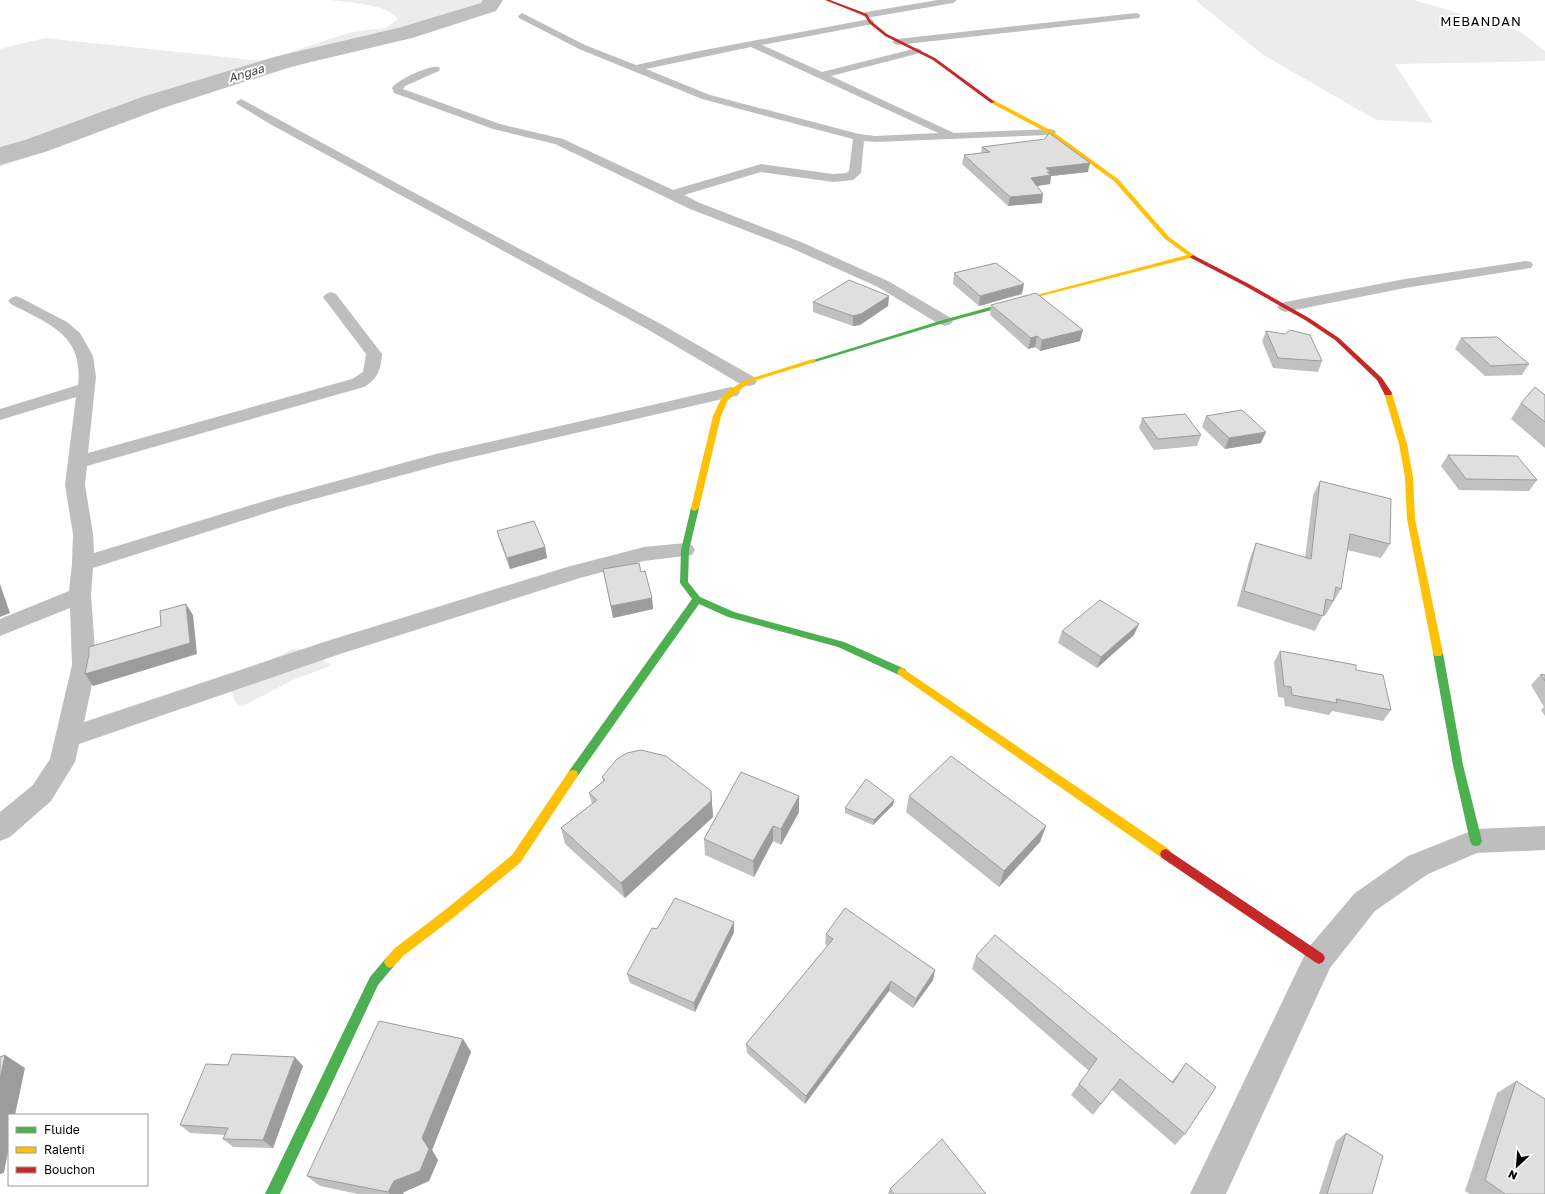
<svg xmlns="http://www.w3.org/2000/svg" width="1545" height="1194" viewBox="0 0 1545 1194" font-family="'Golos Text',sans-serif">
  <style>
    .green { fill: #ececec }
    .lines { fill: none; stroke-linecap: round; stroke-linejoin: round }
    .river { fill: #bfbfbf; fill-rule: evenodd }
    .street { fill: #bebebe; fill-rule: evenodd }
    .fast { fill: #4caf50; fill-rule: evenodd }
    .slow { fill: #ffc107; fill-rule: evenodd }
    .jam { fill: #c62828; fill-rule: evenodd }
    .wall { fill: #c0c0c0 }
    .shaded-wall { fill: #9c9c9c }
    .building { fill: #dfdfdf; stroke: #9c9c9c }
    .labels { text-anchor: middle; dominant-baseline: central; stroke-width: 4; stroke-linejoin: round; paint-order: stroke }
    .far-water-label { font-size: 12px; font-style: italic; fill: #444; stroke: #fff }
    .far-quarter-label { font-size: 13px; letter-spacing: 1px; fill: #000; stroke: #fff }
  </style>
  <rect width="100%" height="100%" fill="#fff"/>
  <g class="green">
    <path d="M329 0H504L425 34 375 43 340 53 171 104 0 167V49L45 38 264 61 351 32 386 28 398 19C387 4 348 2 329 0Z"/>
    <polygon points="1195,0 1414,0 1521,32 1545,51 1545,61 1395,64 1433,123 1376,120 1262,54"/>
    <polygon points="298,649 331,664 330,666 293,680 243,706 237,705 230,689 242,673 291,650"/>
  </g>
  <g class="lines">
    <polygon class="river" points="483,0 503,0 496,11 412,38 290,67 160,109 45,152 0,165 0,147 25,140 142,97 274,57 398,28 481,3"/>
    <g class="street">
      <polygon points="938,0 957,0 953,3 866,18 862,15 866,12"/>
      <path d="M522 13 585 45 636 65 699 51 870 19 873 20 874 22 873 24 762 45 822 72 917 48 920 49 922 51 920 53 831 76 954 133 1050 129 1054 130 1056 132 1054 134 1050 135 875 142 864 141 861 173 853 180 833 182 761 172 684 195 700 203 801 242 888 281 951 318 953 321 951 324 945 326 939 324 878 287 791 248 690 209 555 144 493 129 394 93 392 88C397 80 429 65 439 67L440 69 439 71 405 86 403 89 500 124 563 139 673 190 761 164 833 174 846 173 849 171 853 139 702 99 579 49 519 18 518 16ZM751 47 938 133 875 136 859 134 710 95 646 69Z"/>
      <polygon points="1136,13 1139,14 1140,16 1139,18 897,45 892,42 897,39"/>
      <polygon points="241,99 411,191 659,323 754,377 757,381 754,385 748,386 742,385 647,329 270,124 237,104 236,102"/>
      <polygon points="1526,261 1531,262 1533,265 1531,268 1405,288 1285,312 1280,310 1277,307 1280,304 1285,302 1405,279"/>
      <path d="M331 292 336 294 382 354C381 369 378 379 364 387L87 466 85 485 93 534 94 553 271 499 436 454 731 387 737 388 740 392 737 396 731 397 447 463 285 507 93 568 91 595 96 665 84 722 324 642 567 567 644 547 685 543 692 545 695 550 692 555 644 561 580 578 340 654 79 744 75 762 51 801 10 837 0 841V812L33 785 50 759 72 665 70 608 0 636V619L69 591 72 564 73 534 65 485 76 397 0 420V409L78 385C84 334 48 324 11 304L8 301 11 298 16 296 21 298 67 322 80 333 93 356 96 377 88 453 352 379 363 372 366 354 323 297 326 294Z"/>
      <polygon points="1545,826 1545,850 1477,853 1428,874 1375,911 1330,968 1226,1194 1190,1194 1308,948 1355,893 1408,856 1476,829"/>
    </g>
    <g class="fast">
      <polygon points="1012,301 1015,303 1014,304 947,322 815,362 813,363 810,361 943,320"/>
      <polygon points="695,505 699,508 689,550 688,582 700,597 734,612 844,642 905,669 907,672 905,675 899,675 838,647 728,617 699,604 577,777 573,778 569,777 568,774 569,771 692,599 680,583 681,550 691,508"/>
      <polygon points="1438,649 1441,650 1443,653 1463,765 1482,841 1480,845 1476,846 1472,845 1470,841 1453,765 1433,653 1435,650"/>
      <polygon points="390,956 394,958 396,962 394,966 378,985 280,1194 265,1194 370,977 386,958"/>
    </g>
    <g class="slow">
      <polygon points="991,101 995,101 1052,131 1118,179 1169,237 1195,256 1195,258 1190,258 1010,304 1010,302 1187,255 1165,239 1114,181 1048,133 991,103"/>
      <polygon points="813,359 816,361 815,362 750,382 735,394 728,400 721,416 699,508 695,511 692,510 691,508 713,416 722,397 729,390 746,380"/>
      <polygon points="1385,391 1391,391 1392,393 1407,444 1413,477 1415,519 1443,653 1441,656 1435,656 1433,653 1407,519 1405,477 1399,444 1384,393"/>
      <polygon points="902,668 1170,850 1172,854 1170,858 1166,859 1162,858 899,675 897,672 899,669"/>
      <polygon points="573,770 577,771 578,774 577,777 520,863 453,918 403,956 394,966 390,968 386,966 384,962 386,958 395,948 445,910 512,855 569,771"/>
    </g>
    <g class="jam">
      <polygon points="825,0 830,0 867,14 871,21 887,34 935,58 995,102 991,103 933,60 885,36 869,23 865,16"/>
      <polygon points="1193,255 1249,284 1309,318 1339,338 1382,378 1392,393 1391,395 1385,395 1377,380 1335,340 1305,320 1245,286 1191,258 1190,257"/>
      <polygon points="1166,849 1323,954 1325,958 1323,962 1319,964 1315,962 1162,858 1160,854 1162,850"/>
    </g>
  </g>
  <g class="wall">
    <polygon points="982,147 1088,172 1051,176 1050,184 1037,186 1042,203 1008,206 962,164 964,155 981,153"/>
    <polygon points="954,273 1022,294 979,306 953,284"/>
    <polygon points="889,296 888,306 860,325 853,326 813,312 813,302"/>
    <polygon points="991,305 1080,341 1040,351 1035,347 1028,349 990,315"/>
    <polygon points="1266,331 1322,361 1318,372 1273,368 1262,341"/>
    <polygon points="1461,338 1529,364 1522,375 1485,376 1455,349"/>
    <polygon points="1545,395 1545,448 1511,419 1521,403"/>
    <polygon points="1206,416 1261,443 1225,449 1202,427"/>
    <polygon points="1142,418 1201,435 1197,446 1154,450 1139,428"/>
    <polygon points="1448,455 1537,480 1529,491 1459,490 1441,466"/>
    <polygon points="1320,481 1390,544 1381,558 1347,550 1341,589 1325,616 1323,615 1315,631 1237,606 1250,558 1256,543 1305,558 1313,495"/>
    <polygon points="497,531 545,547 547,558 510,569 500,542"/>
    <polygon points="603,569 652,598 653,609 613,618"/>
    <polygon points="1062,631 1134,635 1097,668 1058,643"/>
    <polygon points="1280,651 1356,670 1391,710 1383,721 1332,711 1329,715 1285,706 1284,698 1278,697 1274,662"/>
    <polygon points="1541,674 1545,675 1545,716 1541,710 1544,707 1531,685"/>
    <polygon points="602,777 711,791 713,817 625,898 565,844 561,828 592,804 589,793 603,781"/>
    <polygon points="799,796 799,812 781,845 773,841 754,877 705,855 704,839"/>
    <polygon points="909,796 1046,826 1040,842 999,887 906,812"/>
    <polygon points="894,800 893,805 873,825 845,813 845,808"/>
    <polygon points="734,922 734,932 695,1012 630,983 627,974 657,929"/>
    <polygon points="826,934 935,970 933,980 913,1008 889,991 805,1104 747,1053 746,1044 827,946 825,944"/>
    <polygon points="976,956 1172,1081 1177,1075 1186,1063 1185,1134 1175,1145 1112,1090 1093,1115 1071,1095 1079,1084 1089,1071 972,969"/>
    <polygon points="463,1039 471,1052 432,1150 438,1160 429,1181 404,1192 403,1194 358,1194 320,1186 307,1176"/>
    <polygon points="228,1065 303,1066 273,1148 233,1147 223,1139 225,1135 190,1133 180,1125"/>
    <polygon points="1516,1081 1545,1194 1470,1194 1465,1191 1497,1093"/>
    <polygon points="1346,1133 1372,1194 1319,1194 1336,1141"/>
    <polygon points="890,1189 986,1194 888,1194"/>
  </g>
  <g class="shaded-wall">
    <polygon points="1090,163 1088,172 1051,176 1050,184 1030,187 1031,178 1046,168"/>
    <polygon points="1043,194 1042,203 1008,206 1010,197"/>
    <polygon points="1024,284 1022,294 979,306 980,296"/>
    <polygon points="889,296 888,306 860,325 853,326 853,316"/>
    <polygon points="1083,330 1080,341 1040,351 1042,340"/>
    <polygon points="1037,336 1035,347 1028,349 1031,338"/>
    <polygon points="1266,432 1261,443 1225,449 1229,438"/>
    <polygon points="545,547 547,558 510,569 507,558"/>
    <polygon points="0,584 10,613 0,617"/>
    <polygon points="652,598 653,609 613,618 611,606"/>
    <polygon points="186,604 193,615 197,654 93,686 85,674 190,643"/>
    <polygon points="1139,624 1134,635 1097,668 1101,657"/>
    <polygon points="711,791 713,817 625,898 621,883"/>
    <polygon points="799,796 799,812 781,845 781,829"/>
    <polygon points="894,800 893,805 873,825 874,820"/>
    <polygon points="773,826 773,841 754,877 753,861"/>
    <polygon points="1046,826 1040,842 999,887 1004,871"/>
    <polygon points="734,922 734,932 695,1012 694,1003"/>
    <polygon points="935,970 933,980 913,1008 916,999"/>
    <polygon points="891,981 889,991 805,1104 806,1096"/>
    <polygon points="463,1039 471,1052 432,1150 438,1160 429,1181 404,1192 403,1194 390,1194 388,1192 394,1181 422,1138"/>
    <polygon points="5,1055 25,1068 15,1115 9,1115 9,1146 4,1173 0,1174 0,1080"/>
    <polygon points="295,1057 303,1066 273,1148 263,1140"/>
  </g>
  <g class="building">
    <polygon points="1049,133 1090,163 1046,168 1051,172 1047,172 1051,175 1031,178 1043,194 1010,197 964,155 990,152 982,147 1045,139"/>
    <polygon points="996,263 1024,284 980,296 954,273"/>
    <polygon points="849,280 889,296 861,314 853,316 813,302"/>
    <polygon points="1036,293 1083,330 1042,340 1037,336 1031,338 991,305"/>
    <polygon points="1290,330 1310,335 1322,361 1278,358 1266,331 1285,334"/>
    <polygon points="1497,337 1529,364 1491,366 1461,338"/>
    <polygon points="1535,387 1545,395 1545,422 1521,403"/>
    <polygon points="1242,410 1266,432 1229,438 1206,416"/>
    <polygon points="1185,414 1201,435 1158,439 1142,418"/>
    <polygon points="1448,455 1517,456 1537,480 1466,479"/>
    <polygon points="1320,481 1391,499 1390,544 1350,534 1341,589 1336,587 1333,601 1326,599 1323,616 1244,591 1256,543 1311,559"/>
    <polygon points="534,521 545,547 507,558 497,531"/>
    <polygon points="639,563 641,572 645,571 652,598 611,606 603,569"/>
    <polygon points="1100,600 1139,624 1101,657 1062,631"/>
    <polygon points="186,604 190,643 85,674 89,654 89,647 161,626 160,611"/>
    <polygon points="1280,651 1356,665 1356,670 1383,675 1391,710 1336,699 1337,703 1292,695 1291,687 1284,686"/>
    <polygon points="1541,674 1545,675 1545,681"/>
    <polygon points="641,750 666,756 711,791 711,801 621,883 561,828 597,800 589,793 605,780 602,777 617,759 627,753"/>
    <polygon points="951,756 1046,826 1004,871 909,796"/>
    <polygon points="741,772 799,796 781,829 773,826 753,861 704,839"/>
    <polygon points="866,779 894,800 874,820 845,808"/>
    <polygon points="675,898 734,922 694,1003 627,974 652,928 657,929"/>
    <polygon points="845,908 935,970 916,999 891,981 806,1096 746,1044 833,939 826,934"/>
    <polygon points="995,935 1173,1083 1186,1063 1216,1087 1185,1134 1120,1079 1101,1104 1079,1084 1097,1059 976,956"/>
    <polygon points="379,1021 463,1039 422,1138 429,1149 420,1171 394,1181 388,1192 307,1176"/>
    <polygon points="232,1054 295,1057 263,1140 223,1139 228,1128 180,1125 206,1064 228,1065"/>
    <polygon points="5,1055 0,1080 0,1057"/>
    <polygon points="1516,1081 1545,1099 1545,1194 1505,1194 1485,1180"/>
    <polygon points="1346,1133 1383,1156 1372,1194 1327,1194"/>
    <polygon points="942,1139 986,1194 894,1194 890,1189"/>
  </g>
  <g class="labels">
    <g class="far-water-label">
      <text transform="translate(246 73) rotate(-17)">Angaa</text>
    </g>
    <g class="far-quarter-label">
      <text x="1481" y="21">MEBANDAN</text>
    </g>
  </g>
  <rect x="8" y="1114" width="140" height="72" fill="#ffffff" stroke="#999999"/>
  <rect x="16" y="1127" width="20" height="6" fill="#4caf50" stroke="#999999"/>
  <text x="44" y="1134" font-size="12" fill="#000000">Fluide</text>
  <rect x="16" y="1147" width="20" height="6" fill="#ffc107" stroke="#999999"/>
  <text x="44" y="1154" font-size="12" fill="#000000">Ralenti</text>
  <rect x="16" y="1167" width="20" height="6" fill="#c62828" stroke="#999999"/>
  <text x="44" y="1174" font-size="12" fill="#000000">Bouchon</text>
  <g transform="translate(1517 1166) rotate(206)" stroke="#ffffff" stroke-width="3" paint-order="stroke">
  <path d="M0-3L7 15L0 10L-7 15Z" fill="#000000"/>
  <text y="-6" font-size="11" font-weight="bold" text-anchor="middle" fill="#000000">N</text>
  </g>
</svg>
